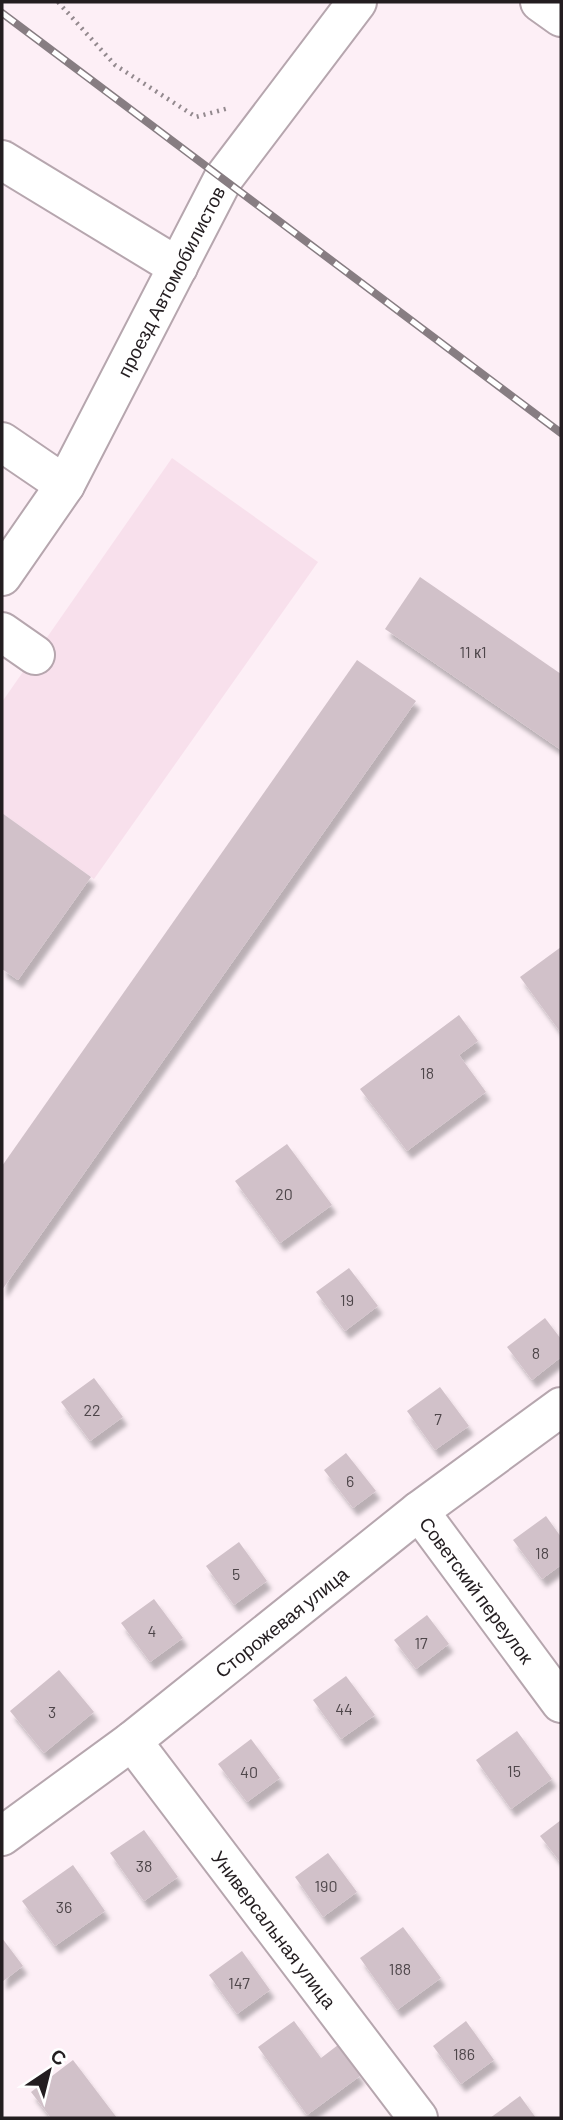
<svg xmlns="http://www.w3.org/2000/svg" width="563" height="2120" viewBox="0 0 563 2120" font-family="Barlow,sans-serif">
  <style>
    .built { fill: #f8e0ec }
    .building { fill: #d1c1c9; filter: url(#shadow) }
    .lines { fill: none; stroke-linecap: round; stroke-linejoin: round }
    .minor-casing { stroke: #b6a6ae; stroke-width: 42 }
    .path { stroke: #93898e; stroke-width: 4.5; stroke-dasharray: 2 5; stroke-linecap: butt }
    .minor { stroke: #fff; stroke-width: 38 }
    .rail-casing { stroke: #877d82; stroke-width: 8 }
    .rail { stroke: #fff; stroke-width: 5; stroke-dasharray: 16; stroke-linecap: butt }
    .labels { text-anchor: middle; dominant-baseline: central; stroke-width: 6; stroke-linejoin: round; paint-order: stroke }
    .number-label { font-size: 16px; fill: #4e464a }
    .street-label { font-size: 19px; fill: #231d20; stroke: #fff }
  </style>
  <defs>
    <filter id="shadow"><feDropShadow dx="4.5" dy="8" stdDeviation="2" flood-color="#0004"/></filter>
  </defs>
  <rect width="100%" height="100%" fill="#fdeff6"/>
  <polygon class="built" points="172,458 318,562 94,879 2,813 2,702"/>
  <g class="building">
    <polygon points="420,577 561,674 561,750 385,629"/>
    <polygon points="357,660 416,701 2,1290 2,1166"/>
    <polygon points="2,813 91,877 18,980 2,969"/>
    <polygon points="561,947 561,1033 520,977"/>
    <polygon points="459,1015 478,1041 459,1055 486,1092 407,1151 360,1089"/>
    <polygon points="287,1144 332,1205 280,1243 235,1181"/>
    <polygon points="349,1268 378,1306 345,1331 316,1292"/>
    <polygon points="545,1318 561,1339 561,1357 532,1380 507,1347"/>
    <polygon points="94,1378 123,1417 90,1441 61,1402"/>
    <polygon points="440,1387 469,1426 435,1450 407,1411"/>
    <polygon points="346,1453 376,1491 353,1508 324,1470"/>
    <polygon points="546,1516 561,1537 561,1565 542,1579 513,1540"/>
    <polygon points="239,1542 267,1581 234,1605 206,1566"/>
    <polygon points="154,1599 183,1638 150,1662 121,1623"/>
    <polygon points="427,1615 449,1644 416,1669 394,1640"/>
    <polygon points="59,1670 94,1712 44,1753 10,1711"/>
    <polygon points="346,1676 375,1715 341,1739 313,1700"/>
    <polygon points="517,1731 552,1779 511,1809 476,1760"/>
    <polygon points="251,1739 280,1778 247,1802 218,1764"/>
    <polygon points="561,1820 561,1863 540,1836"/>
    <polygon points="144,1830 178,1877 144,1901 110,1853"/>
    <polygon points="328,1853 357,1892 323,1917 295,1877"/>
    <polygon points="73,1865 105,1911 55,1946 22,1901"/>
    <polygon points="403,1927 441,1978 397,2010 360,1958"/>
    <polygon points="2,1938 23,1966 2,1982"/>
    <polygon points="242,1951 270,1990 237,2014 209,1975"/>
    <polygon points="294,2021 321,2058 338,2045 360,2076 307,2115 258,2047"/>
    <polygon points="466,2021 494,2060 461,2084 433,2046"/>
    <polygon points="73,2060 117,2118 51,2118 31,2092"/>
    <polygon points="520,2096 536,2118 490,2118"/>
  </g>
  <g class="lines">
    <g class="minor-casing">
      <g id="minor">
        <polyline points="540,2 561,17"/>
        <polyline points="2,160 178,267"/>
        <polyline points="2,442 65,485"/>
        <path id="s1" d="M2 576 65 485 223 179 357 2"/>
        <polyline points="2,632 35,655"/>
        <path id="s2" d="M419 1511 561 1703"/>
        <path id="s3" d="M132 1741 418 2118"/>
        <path id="s4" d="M2 1836 132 1741 419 1511 561 1407"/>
      </g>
    </g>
    <polyline class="path" points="58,2 115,65 196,117 229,108"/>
    <use href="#minor" class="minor"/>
    <g class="rail-casing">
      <polyline id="rail" points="2,13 561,433"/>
    </g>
    <use href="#rail" class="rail"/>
  </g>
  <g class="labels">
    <g class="number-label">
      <text x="473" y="651">11 к1</text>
      <text x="427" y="1072">18</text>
      <text x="284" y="1193">20</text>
      <text x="347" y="1299">19</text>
      <text x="536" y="1352">8</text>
      <text x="92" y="1409">22</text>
      <text x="438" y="1418">7</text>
      <text x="350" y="1480">6</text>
      <text x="542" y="1552">18</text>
      <text x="236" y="1573">5</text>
      <text x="152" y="1630">4</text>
      <text x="421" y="1642">17</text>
      <text x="344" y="1708">44</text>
      <text x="52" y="1711">3</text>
      <text x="514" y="1770">15</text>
      <text x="249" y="1771">40</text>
      <text x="144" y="1865">38</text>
      <text x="326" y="1885">190</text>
      <text x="64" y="1906">36</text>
      <text x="400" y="1968">188</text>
      <text x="239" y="1982">147</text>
      <text x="464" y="2053">186</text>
    </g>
    <g class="street-label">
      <text stroke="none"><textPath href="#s1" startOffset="340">проезд Автомобилистов</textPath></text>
      <text stroke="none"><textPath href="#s2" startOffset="98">Советский переулок</textPath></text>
      <text stroke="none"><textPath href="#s4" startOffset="352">Сторожевая улица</textPath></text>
      <text stroke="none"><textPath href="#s3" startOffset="236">Универсальная улица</textPath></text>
    </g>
  </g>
  <rect width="563" height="2120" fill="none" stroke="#231d20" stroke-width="7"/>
  <g transform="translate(49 2071) rotate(35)" stroke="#ffffff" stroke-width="5" paint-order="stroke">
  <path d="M0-5L12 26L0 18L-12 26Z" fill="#231d20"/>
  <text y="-10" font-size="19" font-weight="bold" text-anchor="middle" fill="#231d20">С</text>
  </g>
</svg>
